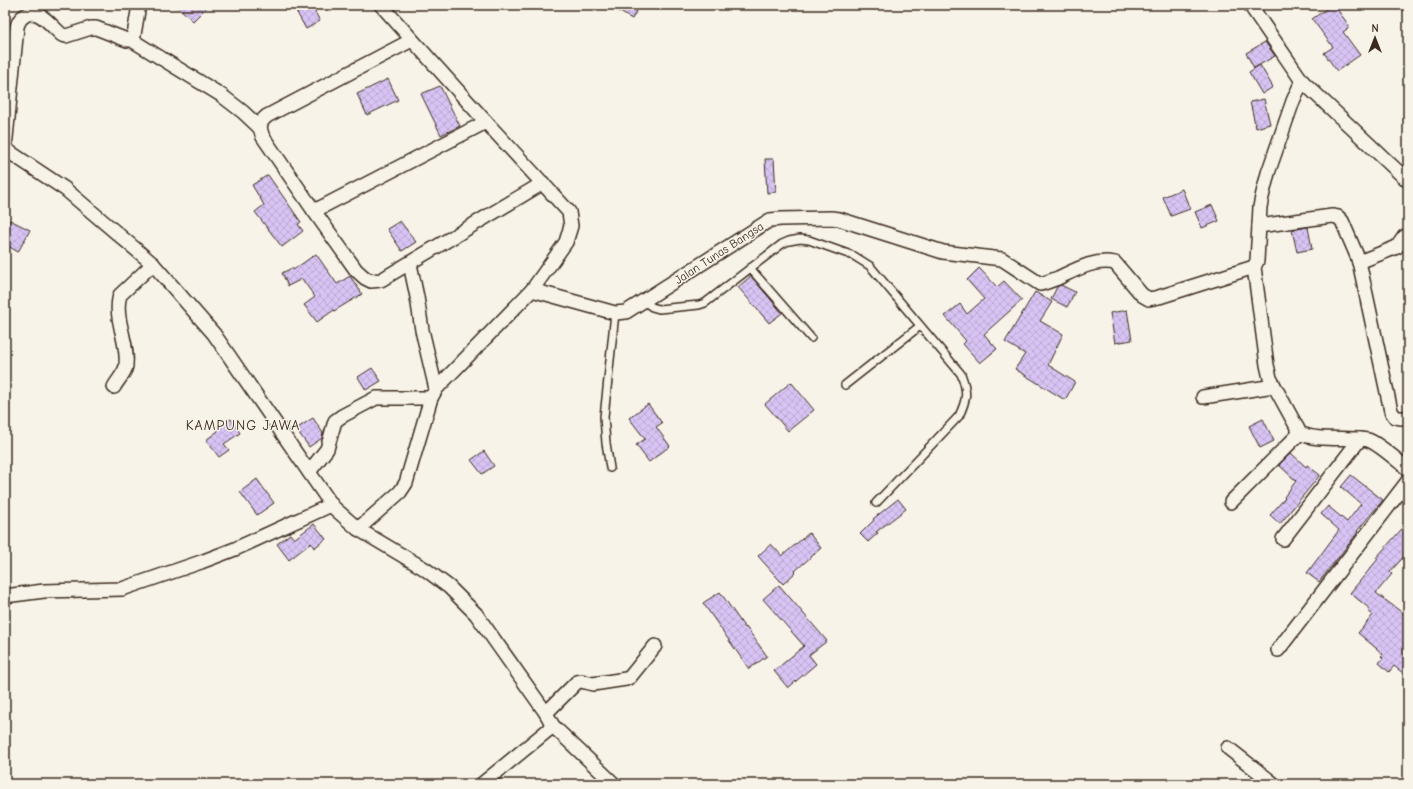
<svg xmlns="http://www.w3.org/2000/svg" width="1413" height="789" viewBox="0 0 1413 789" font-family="'Comic Neue',sans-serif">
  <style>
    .building { fill: url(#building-cross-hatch); stroke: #3b2a1e }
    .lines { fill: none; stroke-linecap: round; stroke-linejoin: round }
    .lane-casing { stroke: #3b2a1e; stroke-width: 10 }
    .street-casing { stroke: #3b2a1e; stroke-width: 16 }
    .lane { stroke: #f7f3e8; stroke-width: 7 }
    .street { stroke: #f7f3e8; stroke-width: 13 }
    .labels { text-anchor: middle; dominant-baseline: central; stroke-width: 3; stroke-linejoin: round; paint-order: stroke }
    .street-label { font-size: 12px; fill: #3b2a1e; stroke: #f7f3e8 }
    .quarter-label { font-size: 14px; letter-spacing: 1px; fill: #3b2a1e; stroke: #f7f3e8 }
  </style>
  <defs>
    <pattern id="building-cross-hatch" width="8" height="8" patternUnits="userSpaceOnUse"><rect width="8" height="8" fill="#d8c4f4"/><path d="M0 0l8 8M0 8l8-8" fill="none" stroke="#baa9d1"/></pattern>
  </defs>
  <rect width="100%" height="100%" fill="#f7f3e8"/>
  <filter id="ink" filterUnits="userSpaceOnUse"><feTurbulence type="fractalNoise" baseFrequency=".025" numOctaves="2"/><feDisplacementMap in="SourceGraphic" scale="8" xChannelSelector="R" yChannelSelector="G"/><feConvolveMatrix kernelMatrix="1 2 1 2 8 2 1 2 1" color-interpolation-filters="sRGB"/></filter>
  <g filter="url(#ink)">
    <g class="building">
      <polygon points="176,5 209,5 193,21"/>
      <polygon points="302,5 311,5 320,21 306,29 295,9"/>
      <polygon points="608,5 640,5 632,19"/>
      <polygon points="1332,5 1334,5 1350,27 1343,32 1360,55 1337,71 1324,53 1333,47 1312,19"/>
      <polygon points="1265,42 1275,56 1254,68 1246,53"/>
      <polygon points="1260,65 1273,87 1262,94 1249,72"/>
      <polygon points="388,79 398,100 367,115 357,94"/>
      <polygon points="440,86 460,126 441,135 421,94"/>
      <polygon points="1264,99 1270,124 1256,128 1250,102"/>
      <polygon points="765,159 774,159 776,192 767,193"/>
      <polygon points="268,175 301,222 298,224 303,231 282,247 255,212 264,205 252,185"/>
      <polygon points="1182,189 1190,209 1171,216 1163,197"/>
      <polygon points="1212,205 1219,221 1202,228 1195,212"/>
      <polygon points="10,220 30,230 18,252 5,244 5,229"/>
      <polygon points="400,221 416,242 402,251 387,229"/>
      <polygon points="1308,227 1312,249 1297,252 1292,230"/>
      <polygon points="316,254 337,284 350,276 362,294 334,311 334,310 317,322 304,305 315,297 302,279 288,286 282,273 292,268 293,270"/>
      <polygon points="979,268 997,287 1004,281 1022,300 984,334 997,349 980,363 963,344 966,341 945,316 960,304 967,314 984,299 967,280"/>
      <polygon points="751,276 782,313 769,323 738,287"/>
      <polygon points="1061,285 1075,292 1067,307 1051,299 1057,287"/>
      <polygon points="1035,292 1052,302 1040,321 1063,334 1048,365 1075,382 1065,400 1015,369 1025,354 1005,342"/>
      <polygon points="1127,310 1132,340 1115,343 1110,313"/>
      <polygon points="372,368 381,381 366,390 358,377"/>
      <polygon points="791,382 814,410 788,431 765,404"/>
      <polygon points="648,404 662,423 656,427 670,446 649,462 636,445 645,439 629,418"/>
      <polygon points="313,418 323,433 322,438 309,447 296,429"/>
      <polygon points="231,419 240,433 224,444 229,450 219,457 206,440 218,431 216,428"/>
      <polygon points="1263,419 1274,441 1260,448 1249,426"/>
      <polygon points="484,451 494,466 482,474 471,460"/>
      <polygon points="1291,453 1306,467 1307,465 1320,475 1280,524 1270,515 1285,498 1284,497 1296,481 1279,465"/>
      <polygon points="1351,475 1383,500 1357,531 1358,532 1319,582 1307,573 1339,530 1321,514 1328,506 1347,522 1361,504 1341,487"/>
      <polygon points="257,479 274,503 257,515 240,492"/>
      <polygon points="898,499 906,509 876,532 878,533 868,542 860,534 874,520 873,519"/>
      <polygon points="1408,522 1408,552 1390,572 1392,574 1376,593 1408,617 1408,677 1394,666 1389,672 1379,663 1383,658 1381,656 1383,654 1358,633 1373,615 1368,611 1370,609 1350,593 1378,559 1376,558"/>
      <polygon points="314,524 326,539 314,548 311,543 289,560 277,544 290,534 294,539"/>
      <polygon points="809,533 821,548 795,571 796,572 783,584 758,556 771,544 782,556"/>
      <polygon points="779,585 827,641 809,655 816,664 788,688 774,671 804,646 763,599"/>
      <polygon points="720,592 745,628 746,627 767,656 749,669 703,603"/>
    </g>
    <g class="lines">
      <g class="lane-casing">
        <g id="lane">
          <polyline points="750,268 811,338"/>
          <path d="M644 301 652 307 659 309 699 305 705 303 782 244 789 241 800 239 809 240 854 256 870 266 961 374C968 392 967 399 959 416L876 503"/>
          <polyline points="845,385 920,326"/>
          <polyline points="610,468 606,443 604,417 615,313"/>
        </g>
      </g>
      <g class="street-casing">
        <g id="street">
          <polyline points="381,5 486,122 569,212 571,226 566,242 532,290"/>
          <polyline points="1250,5 1302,81 1408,181"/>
          <polyline points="130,39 221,95 243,112 260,128"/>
          <path d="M412 40 267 116C259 122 259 128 263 137L314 211 356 270 365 278 371 281 381 280 543 183"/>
          <path d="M1302 81 1293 101 1268 173 1262 197 1260 207 1257 261 1254 267 1267 365 1270 378 1300 433C1316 442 1349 436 1368 440 1378 443 1399 462 1408 469"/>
          <path d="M5 148 17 27C19 17 29 10 39 15 47 19 55 29 62 35L66 36 91 28H96L127 40 130 39 134 35 139 5"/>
          <polyline points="5,149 65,189 153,264 214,334 333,507 358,529 425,569 449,587 476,614 546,713 553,726 614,784"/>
          <polyline points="314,211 486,122"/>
          <polyline points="1259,226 1332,216 1338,217 1342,221 1357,256 1360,266 1391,411 1395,417 1400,418 1408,418"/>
          <polyline points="1359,262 1397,247 1404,237 1408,235"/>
          <polyline points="410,264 417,297 422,330 436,389"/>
          <path d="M114 387C117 381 125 373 126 366 129 342 113 318 120 295L153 264"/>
          <polyline points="1203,397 1274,386"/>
          <polyline points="309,472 327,449 335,421 342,416 376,398 431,398"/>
          <polyline points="1231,502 1300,433"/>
          <path d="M358 529 400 492 406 483 431 398 436 389 532 290 615 313 626 312 770 220 781 219 831 218 839 219 943 252 1002 259 1040 284C1046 283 1052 280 1058 278 1077 269 1094 259 1115 263L1142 295 1149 299 1159 297 1254 267"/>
          <polyline points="1283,539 1360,439"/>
          <polyline points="5,596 44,591 122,589 201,562 235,549 331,505"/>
          <polyline points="1278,650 1408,481"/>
          <polyline points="546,713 577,682 581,681 593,684 626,679 630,677 655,646"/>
          <polyline points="1228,748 1274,784"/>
          <polyline points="482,784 553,726"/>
        </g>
      </g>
      <use href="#lane" class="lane"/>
      <use href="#street" class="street"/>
    </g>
  </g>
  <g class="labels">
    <g class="street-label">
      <text transform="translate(719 253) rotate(-33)">Jalan Tunas Bangsa</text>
    </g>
    <g class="quarter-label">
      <text x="243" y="425">KAMPUNG JAWA</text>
    </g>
  </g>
  <rect width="1413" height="789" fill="none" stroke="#f7f3e8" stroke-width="20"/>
  <rect x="10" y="10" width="1393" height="769" fill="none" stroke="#3b2a1e" stroke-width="1.5" filter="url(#ink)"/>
  <g transform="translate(1375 38)" stroke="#f7f3e8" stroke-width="3" paint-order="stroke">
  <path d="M0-3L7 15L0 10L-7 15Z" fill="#3b2a1e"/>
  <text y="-6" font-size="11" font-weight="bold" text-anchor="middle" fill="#3b2a1e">N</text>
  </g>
</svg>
